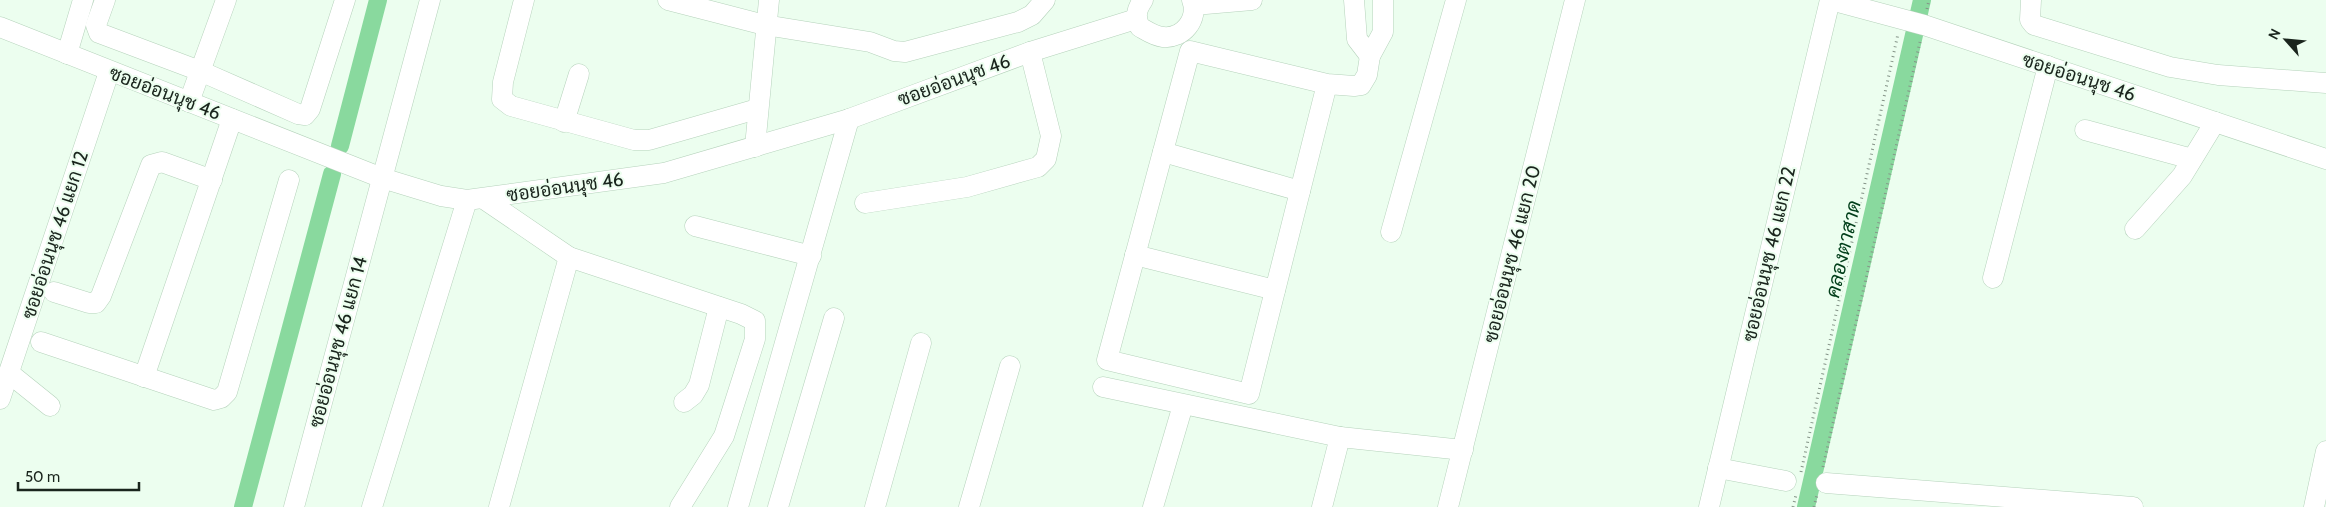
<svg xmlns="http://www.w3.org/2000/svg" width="2326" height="507" viewBox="0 0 2326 507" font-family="Cabin,Sarabun,sans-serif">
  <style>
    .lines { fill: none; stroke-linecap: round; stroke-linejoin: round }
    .canal { stroke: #89d99e; stroke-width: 18 }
    .minor-casing { stroke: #b5d2bb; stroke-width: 21 }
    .path { stroke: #859488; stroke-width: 3; stroke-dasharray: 1 4; stroke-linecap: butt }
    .minor { stroke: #fff; stroke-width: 20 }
    .labels { text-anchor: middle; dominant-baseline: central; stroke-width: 4; stroke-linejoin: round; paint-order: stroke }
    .street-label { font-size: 19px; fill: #1a251d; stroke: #ecfeef }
    .water-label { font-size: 20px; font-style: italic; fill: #003e19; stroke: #ecfeef }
  </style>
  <rect width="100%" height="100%" fill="#ecfeef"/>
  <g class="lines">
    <g class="canal">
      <polyline points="340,146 378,0"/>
      <polyline points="243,507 332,174"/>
      <polyline points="1806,507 1922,0"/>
    </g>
    <g class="minor-casing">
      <g id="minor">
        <polyline points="105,0 96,25 99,33 200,71 298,114 305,115 310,109 345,0"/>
        <polyline points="524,0 503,82 502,99 511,106 634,140 649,140 757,109"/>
        <polyline points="668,0 765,25 870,42 894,51 905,52 1018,22 1032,15 1045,0"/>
        <path d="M1143 0C1136 10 1135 17 1140 27 1147 31 1154 36 1163 37 1183 39 1199 19 1192 0"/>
        <polyline points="1354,0 1357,39 1370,56 1383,32 1383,0"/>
        <polyline points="1831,0 1924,25 2326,159"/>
        <polyline points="2031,0 2030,20 2034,25 2170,67 2218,75 2326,83"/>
        <polyline points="1194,5 1252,0"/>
        <polyline points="0,27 382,178 441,196 467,200 664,173 849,119 1030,52 1136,19"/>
        <polyline points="67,54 83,0"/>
        <polyline points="1327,84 1249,394 1107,360 1190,51 1327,84 1354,86 1361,85 1367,75 1370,56"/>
        <polyline points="189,102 226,0"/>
        <polyline points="564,122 579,74"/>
        <polyline points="2085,130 2192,159"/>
        <polyline points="755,147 769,0"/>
        <polyline points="1163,152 1300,191"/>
        <polyline points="484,199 569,257 741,314 755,321 755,339 724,436 680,507"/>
        <polyline points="865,203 967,187 1038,167 1046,159 1051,136 1030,52"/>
        <polyline points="695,226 811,256"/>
        <polyline points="2135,229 2182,176 2215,122"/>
        <polyline points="1391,232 1456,0"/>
        <polyline points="1135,255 1275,290"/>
        <polyline points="1993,278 2048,66"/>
        <polyline points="54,292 89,303 96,303 101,296 151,165 162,162 212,180"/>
        <polyline points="41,342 214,400 221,398 227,392 289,180"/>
        <polyline points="9,373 50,406"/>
        <polyline points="144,377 232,119"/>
        <polyline points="1103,387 1340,437 1463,450"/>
        <polyline points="0,399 109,72"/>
        <polyline points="684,402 693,395 699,385 719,307"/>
        <polyline points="1718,468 1786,481"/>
        <polyline points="1826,483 2133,507"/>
        <polyline points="294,507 430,0"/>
        <polyline points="372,507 467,200"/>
        <polyline points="499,507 569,257"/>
        <polyline points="738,507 849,119"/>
        <polyline points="778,507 834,318"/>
        <polyline points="875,507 921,343"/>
        <polyline points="969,507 1010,366"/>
        <polyline points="1153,507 1183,405"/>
        <polyline points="1322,507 1340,437"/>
        <polyline points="1448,507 1575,0"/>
        <polyline points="1709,507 1830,0"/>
        <polyline points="2314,507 2326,451"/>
      </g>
    </g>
    <g class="path">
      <polyline points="1927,9 1929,0"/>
      <polyline points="1823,467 1920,42"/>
      <polyline points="1801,472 1898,34"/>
      <polyline points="1793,507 1796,495"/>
      <polyline points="1814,507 1817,495"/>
    </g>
    <use href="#minor" class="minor"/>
  </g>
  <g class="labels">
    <g class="street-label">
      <text transform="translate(2079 77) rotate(18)">ซอยอ่อนนุช 46</text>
      <text transform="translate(954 80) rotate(-20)">ซอยอ่อนนุช 46</text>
      <text transform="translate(165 93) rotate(21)">ซอยอ่อนนุช 46</text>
      <text transform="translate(565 187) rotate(-8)">ซอยอ่อนนุช 46</text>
      <text transform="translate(55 235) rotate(-72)">ซอยอ่อนนุช 46 แยก 12</text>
      <text transform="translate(1512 254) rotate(-76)">ซอยอ่อนนุช 46 แยก 20</text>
      <text transform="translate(1769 254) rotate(-77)">ซอยอ่อนนุช 46 แยก 22</text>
      <text transform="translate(338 342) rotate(-75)">ซอยอ่อนนุช 46 แยก 14</text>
    </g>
    <g class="water-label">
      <text transform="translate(1843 249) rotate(-77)">คลองตาสาด</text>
    </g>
  </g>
  <g transform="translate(2286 40) rotate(297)" stroke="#ecfeef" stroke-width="4" paint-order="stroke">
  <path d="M0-4L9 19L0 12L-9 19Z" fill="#1a251d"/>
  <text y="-8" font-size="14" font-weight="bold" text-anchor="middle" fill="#1a251d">N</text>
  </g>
  <path d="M18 482v8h121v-8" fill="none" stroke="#1a251d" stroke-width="2.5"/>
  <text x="25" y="482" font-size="15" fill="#1a251d" stroke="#ecfeef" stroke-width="4" paint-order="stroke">50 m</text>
</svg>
